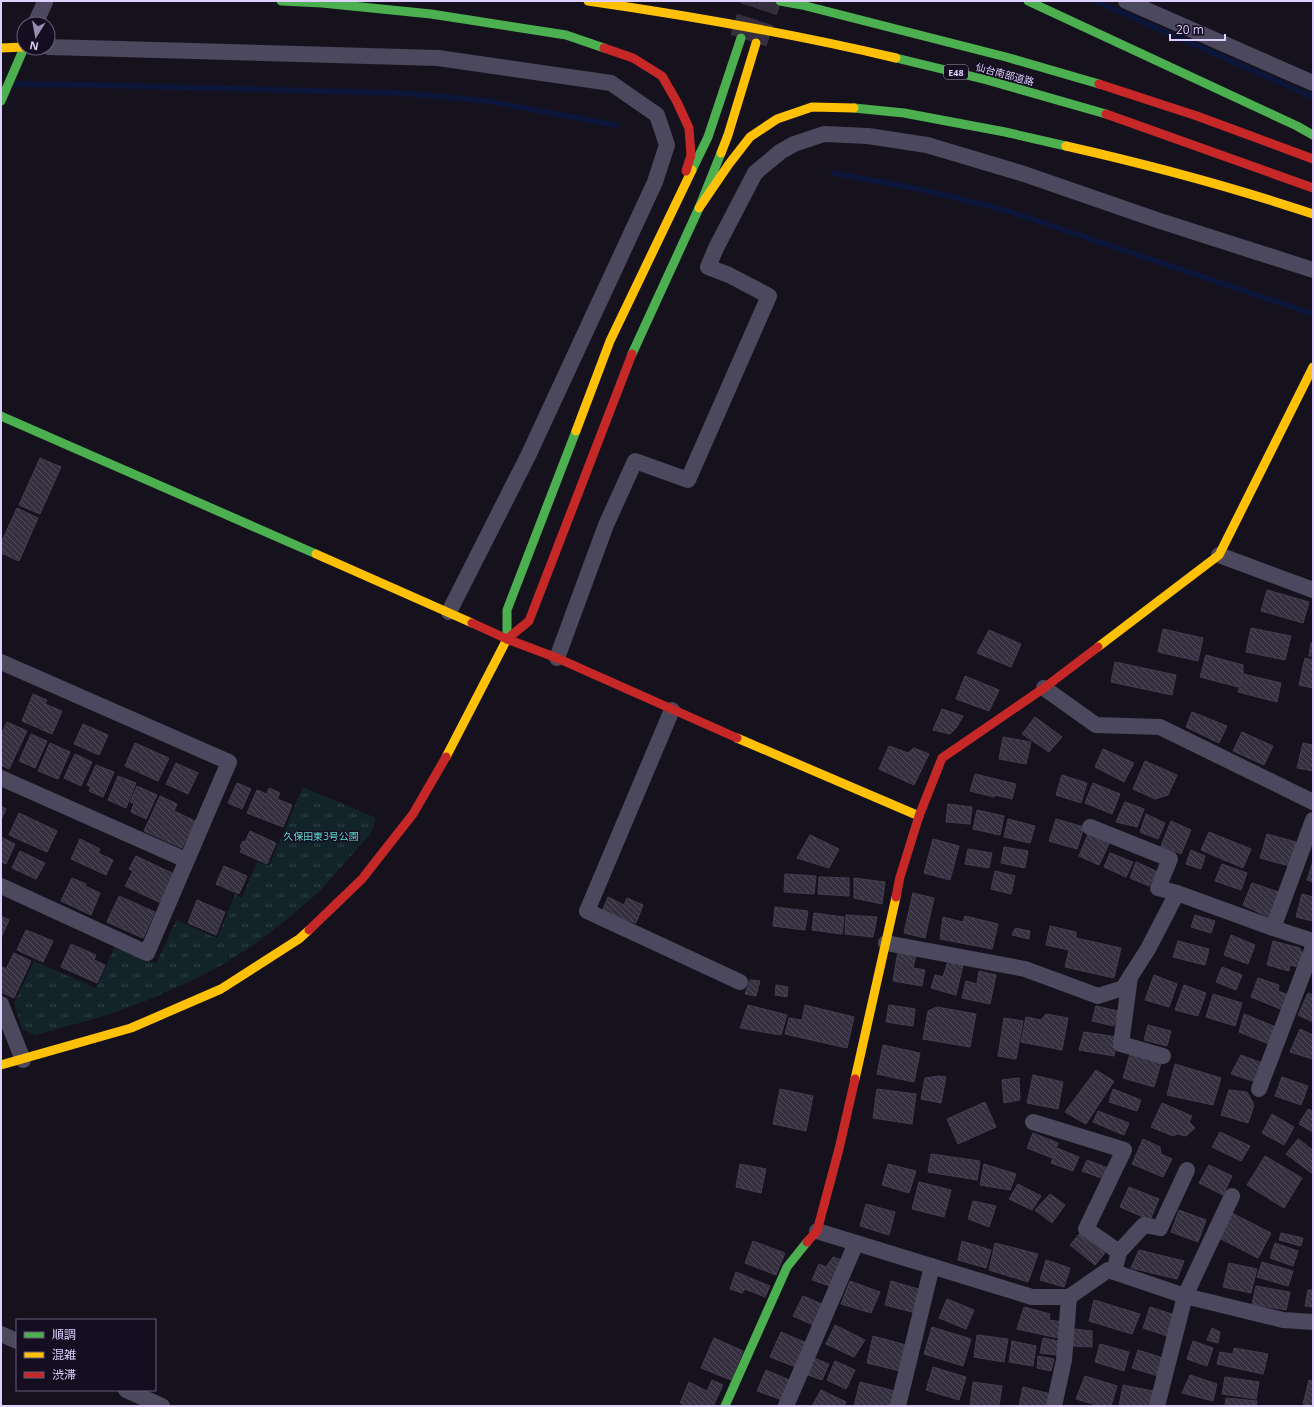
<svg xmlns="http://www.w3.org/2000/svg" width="1314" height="1407" viewBox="0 0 1314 1407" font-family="'Open Sans','Noto Sans JP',sans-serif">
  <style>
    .grass { fill: url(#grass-tufts) }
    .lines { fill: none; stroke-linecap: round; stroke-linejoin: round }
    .stream { stroke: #0c153a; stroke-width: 5.5 }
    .building { fill: url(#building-back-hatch); stroke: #443c50 }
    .highway-tunnel { stroke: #342e3f; stroke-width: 22; stroke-dasharray: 22 11; stroke-linecap: butt }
    .street { stroke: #4c485d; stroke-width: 16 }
    .fast { stroke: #4caf50; stroke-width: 9 }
    .slow { stroke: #ffc107; stroke-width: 9 }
    .jam { stroke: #c62828; stroke-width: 9 }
    .labels { text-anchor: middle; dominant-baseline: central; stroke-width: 3; stroke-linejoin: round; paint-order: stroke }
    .shield { fill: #150e21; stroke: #a196bb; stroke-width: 1 }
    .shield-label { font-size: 9px; font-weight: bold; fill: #ddd0fd }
    .street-label { font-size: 10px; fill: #ddd0fd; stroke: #150e21 }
    .park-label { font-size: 10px; fill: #5fdad0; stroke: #150e21 }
  </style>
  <defs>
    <pattern id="grass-tufts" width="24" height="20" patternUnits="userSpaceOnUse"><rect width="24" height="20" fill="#122429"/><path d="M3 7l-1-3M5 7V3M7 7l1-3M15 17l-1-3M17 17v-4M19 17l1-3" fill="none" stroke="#344349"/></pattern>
    <pattern id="building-back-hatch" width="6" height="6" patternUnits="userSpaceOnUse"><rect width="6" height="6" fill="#35303f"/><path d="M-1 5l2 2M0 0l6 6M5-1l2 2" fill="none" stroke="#524d5c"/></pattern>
  </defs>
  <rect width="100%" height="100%" fill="#16121d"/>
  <polygon class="grass" points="303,787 376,818 371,833 320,891 290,917 255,944 222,965 191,981 148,1000 104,1016 35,1035 22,1029 14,1003 34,961 96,988 115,946 156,964 176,920 217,938 235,894 242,898 257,862 269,866"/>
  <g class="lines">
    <g class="stream">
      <polyline points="1095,1 1313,97"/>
      <polyline points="13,84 92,85 400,93 487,101 615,125"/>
      <polyline points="833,173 928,191 1005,210 1313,314"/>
    </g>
  </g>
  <g class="building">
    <polygon points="40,458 61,467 40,514 19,505"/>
    <polygon points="17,508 38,518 19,561 1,553 1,543"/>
    <polygon points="1267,590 1309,602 1303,623 1261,611"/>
    <polygon points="1251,628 1291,636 1285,660 1246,652"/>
    <polygon points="1163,629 1203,638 1198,661 1158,652"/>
    <polygon points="989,630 1021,644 1011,667 977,653"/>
    <polygon points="1311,643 1313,643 1313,656 1309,656"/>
    <polygon points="1206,655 1243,665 1243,674 1238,687 1200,677"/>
    <polygon points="1305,658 1313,660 1313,688 1299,685"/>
    <polygon points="1115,662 1176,675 1172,695 1111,682"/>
    <polygon points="1243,674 1281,683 1277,702 1238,692"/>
    <polygon points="965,676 999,690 989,711 956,699"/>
    <polygon points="33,694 47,700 45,704 62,711 52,734 22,721"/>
    <polygon points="942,709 963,716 956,728 950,734 933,730"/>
    <polygon points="1192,712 1227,726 1219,743 1186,727"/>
    <polygon points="1035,717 1062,737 1049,752 1022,734"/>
    <polygon points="7,722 27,731 9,769 1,765 1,735"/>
    <polygon points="83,724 108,735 99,755 74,744"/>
    <polygon points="1242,732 1273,746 1264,765 1233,751"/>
    <polygon points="31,734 47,741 35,768 19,761"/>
    <polygon points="1003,737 1031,742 1026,764 999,759"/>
    <polygon points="50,743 70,752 58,779 38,771"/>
    <polygon points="135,743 169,758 158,781 125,766"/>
    <polygon points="1303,743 1313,745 1313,771 1297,768"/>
    <polygon points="889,746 908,753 914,748 929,754 914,785 879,769"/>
    <polygon points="1103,749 1134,763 1124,782 1095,767"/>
    <polygon points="75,754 92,762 81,786 64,778"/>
    <polygon points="1145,761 1177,775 1168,795 1155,799 1133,789"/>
    <polygon points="176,763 198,773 188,794 166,784"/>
    <polygon points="96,765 114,772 103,797 89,791 91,787 87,785"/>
    <polygon points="975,774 1016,784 1012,799 995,795 994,797 970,791"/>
    <polygon points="1062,775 1087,783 1081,803 1056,795"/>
    <polygon points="118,776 136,783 126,808 108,800"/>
    <polygon points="237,783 251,789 242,809 228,803"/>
    <polygon points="1093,783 1120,794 1112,814 1085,803"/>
    <polygon points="137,786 157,795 146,819 131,812 134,803 130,802"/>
    <polygon points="269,788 280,793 277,799 292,805 283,827 247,813 257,790 267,794"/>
    <polygon points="160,796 177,804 174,811 195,821 182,848 144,831"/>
    <polygon points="1125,802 1144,809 1137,827 1116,822"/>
    <polygon points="948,804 972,807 970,824 946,822"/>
    <polygon points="1,806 6,809 1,820"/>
    <polygon points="977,810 1004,816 1000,835 973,829"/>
    <polygon points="19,813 57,831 47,852 9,835"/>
    <polygon points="1146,814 1165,823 1158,839 1140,832"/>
    <polygon points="1008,819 1035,826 1030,843 1004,837"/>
    <polygon points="1056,819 1084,827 1077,849 1049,841"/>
    <polygon points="1171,821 1191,830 1181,854 1161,846"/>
    <polygon points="250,831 276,843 267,864 240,852 242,848 240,847 243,841 245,842"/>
    <polygon points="1209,832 1251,849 1243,868 1201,850"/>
    <polygon points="1088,834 1109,844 1099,865 1079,856"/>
    <polygon points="1267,834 1296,842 1289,866 1260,858"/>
    <polygon points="810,835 839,849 829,868 797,858"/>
    <polygon points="1,837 15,844 6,864 1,862"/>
    <polygon points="80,839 100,849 98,853 113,860 106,875 71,859"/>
    <polygon points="933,839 959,846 950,880 924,873"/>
    <polygon points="1004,847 1028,851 1025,868 1001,863"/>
    <polygon points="968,849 992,853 989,868 965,864"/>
    <polygon points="1191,850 1205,856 1201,869 1186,864"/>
    <polygon points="20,851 45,863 36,879 12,868"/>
    <polygon points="1110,853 1133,862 1126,877 1104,867"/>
    <polygon points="136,856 174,874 161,903 125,886 133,871 129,869"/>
    <polygon points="1313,861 1313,882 1307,880"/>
    <polygon points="1136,862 1156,871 1149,886 1130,878"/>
    <polygon points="1222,864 1247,873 1241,890 1215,881"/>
    <polygon points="224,866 247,876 239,894 216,884"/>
    <polygon points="995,871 1015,876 1011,894 991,889"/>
    <polygon points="785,874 816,876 814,894 784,892"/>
    <polygon points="819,877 849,878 849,896 818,894"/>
    <polygon points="72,878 86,884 85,886 100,893 91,915 61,901"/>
    <polygon points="854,878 885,882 882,904 854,898"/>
    <polygon points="1252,883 1279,892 1268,917 1243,905"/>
    <polygon points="913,893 934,898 925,938 904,933"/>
    <polygon points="1302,894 1313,897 1313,921 1296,917"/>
    <polygon points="119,896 155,912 143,938 107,922"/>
    <polygon points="608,897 624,905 627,898 643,905 636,923 602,912"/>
    <polygon points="197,900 225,912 216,935 188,923"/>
    <polygon points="775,907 808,911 805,930 773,926"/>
    <polygon points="814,913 844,917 842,934 812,930"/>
    <polygon points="846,915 877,917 873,937 845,934"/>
    <polygon points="1195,915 1215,921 1211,933 1191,927"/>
    <polygon points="1,916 9,920 1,938"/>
    <polygon points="965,916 998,924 992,949 940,939 943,917 963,922"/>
    <polygon points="1050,926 1076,932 1076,938 1121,948 1114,978 1065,967 1069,950 1046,945"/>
    <polygon points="1015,928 1030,931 1029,939 1012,935"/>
    <polygon points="26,930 53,941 43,962 17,950"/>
    <polygon points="1231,935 1255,945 1248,964 1224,955"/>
    <polygon points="1178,941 1209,949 1205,965 1173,957"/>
    <polygon points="1273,941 1300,948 1302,954 1299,967 1290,965 1289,971 1267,965"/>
    <polygon points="71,944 96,955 94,960 105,965 97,983 61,967"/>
    <polygon points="898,951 916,954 913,968 925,970 922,986 893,981"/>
    <polygon points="14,953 31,961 14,998 1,992 1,966 6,969"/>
    <polygon points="948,961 963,965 956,995 931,988 935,975 943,977"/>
    <polygon points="1222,967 1242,975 1236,990 1216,982"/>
    <polygon points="979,971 996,975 990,1004 962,998 966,981 977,984"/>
    <polygon points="1154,975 1177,984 1169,1007 1145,1000"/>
    <polygon points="1258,978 1279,985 1278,991 1289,995 1283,1010 1251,997"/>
    <polygon points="750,980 760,981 756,996 745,994"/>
    <polygon points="776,985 788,987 787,997 775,995"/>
    <polygon points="1184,985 1206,993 1198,1016 1175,1010"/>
    <polygon points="1308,993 1313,995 1313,1022 1298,1015"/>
    <polygon points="1213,994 1242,1003 1235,1026 1206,1017"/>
    <polygon points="748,1005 787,1015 781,1035 740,1028"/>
    <polygon points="805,1005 854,1017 847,1048 785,1034 789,1018 802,1020"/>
    <polygon points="889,1005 915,1009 913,1026 886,1022"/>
    <polygon points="1096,1006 1118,1011 1114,1026 1092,1021"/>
    <polygon points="937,1007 976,1014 970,1047 923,1039 928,1011"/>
    <polygon points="1046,1014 1068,1018 1062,1050 1021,1042 1026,1017 1041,1020"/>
    <polygon points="1244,1014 1276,1027 1269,1044 1239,1032"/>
    <polygon points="1004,1018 1023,1021 1016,1059 998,1056"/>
    <polygon points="1148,1025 1171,1031 1167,1046 1144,1040"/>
    <polygon points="1300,1029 1313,1035 1313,1059 1290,1052"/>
    <polygon points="1084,1032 1117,1037 1114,1056 1079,1050"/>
    <polygon points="883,1045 920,1053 914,1082 877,1074"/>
    <polygon points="1130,1054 1161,1063 1154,1087 1123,1078"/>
    <polygon points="1241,1055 1265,1064 1256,1082 1231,1074"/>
    <polygon points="1175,1064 1221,1078 1213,1105 1167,1095"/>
    <polygon points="1096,1070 1114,1081 1086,1124 1065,1112"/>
    <polygon points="1033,1075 1063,1082 1058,1109 1027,1103"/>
    <polygon points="939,1076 946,1077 941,1103 921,1099 925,1078"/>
    <polygon points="1282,1077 1308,1086 1301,1105 1275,1096"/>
    <polygon points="1019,1078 1020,1100 1004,1103 1002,1080"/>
    <polygon points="780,1089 813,1096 806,1131 773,1124"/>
    <polygon points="877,1089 916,1094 912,1124 873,1118"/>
    <polygon points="1113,1089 1141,1100 1137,1111 1109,1102"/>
    <polygon points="1229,1090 1247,1092 1254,1105 1248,1123 1221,1115"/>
    <polygon points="985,1102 996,1127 958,1144 947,1119"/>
    <polygon points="1162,1103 1192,1116 1189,1122 1195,1128 1186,1136 1177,1134 1173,1136 1151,1127"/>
    <polygon points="1308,1109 1313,1111 1313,1132 1299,1124"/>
    <polygon points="1098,1111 1129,1123 1124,1135 1093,1122"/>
    <polygon points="1272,1114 1294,1127 1284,1145 1262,1133"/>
    <polygon points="1220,1132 1250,1146 1241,1161 1212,1147"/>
    <polygon points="1033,1133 1058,1143 1052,1158 1027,1148"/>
    <polygon points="1143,1139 1160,1147 1161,1154 1172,1159 1163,1177 1132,1164"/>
    <polygon points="1298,1139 1313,1150 1313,1174 1286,1154"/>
    <polygon points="1057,1148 1079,1157 1073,1171 1051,1163"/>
    <polygon points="931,1154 980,1161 977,1180 928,1172"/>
    <polygon points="1265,1156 1302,1178 1284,1208 1247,1185"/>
    <polygon points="1087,1160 1108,1168 1104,1179 1082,1171"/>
    <polygon points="740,1164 766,1169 761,1193 736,1187"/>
    <polygon points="888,1164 916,1171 909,1193 882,1185"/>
    <polygon points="984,1164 1016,1174 1010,1190 980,1185"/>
    <polygon points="1209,1165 1232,1176 1223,1195 1199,1183"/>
    <polygon points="919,1182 951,1190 944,1217 912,1209"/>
    <polygon points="1018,1184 1041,1196 1032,1210 1009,1199"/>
    <polygon points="1129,1187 1159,1199 1150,1220 1120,1207"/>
    <polygon points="1050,1194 1065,1205 1052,1223 1035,1210"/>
    <polygon points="973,1201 996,1206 989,1227 968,1219"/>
    <polygon points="866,1204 895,1212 889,1235 860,1226"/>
    <polygon points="1179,1210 1206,1220 1198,1242 1171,1232"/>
    <polygon points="1232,1213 1271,1233 1258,1258 1219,1238"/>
    <polygon points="1281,1233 1303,1238 1301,1246 1279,1240"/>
    <polygon points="1079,1234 1105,1253 1095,1265 1070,1245"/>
    <polygon points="753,1241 785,1253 776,1275 745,1263"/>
    <polygon points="962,1241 991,1250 986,1268 958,1260"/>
    <polygon points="995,1243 1038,1254 1028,1282 989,1270"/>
    <polygon points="1275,1243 1298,1251 1293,1266 1270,1258"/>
    <polygon points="1139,1250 1184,1261 1177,1279 1131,1268"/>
    <polygon points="833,1257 842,1260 830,1286 812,1280 819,1264 826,1267"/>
    <polygon points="1046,1260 1070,1268 1064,1287 1040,1280"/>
    <polygon points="1262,1262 1293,1271 1288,1286 1257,1277"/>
    <polygon points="1229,1263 1257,1269 1251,1293 1223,1287"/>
    <polygon points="736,1272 770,1286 765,1297 745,1289 742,1293 730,1289"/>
    <polygon points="850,1281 880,1292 871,1313 841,1304"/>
    <polygon points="891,1281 922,1290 916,1313 885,1305"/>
    <polygon points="1256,1286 1290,1292 1286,1310 1252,1304"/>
    <polygon points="1308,1290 1313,1290 1313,1307 1305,1306"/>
    <polygon points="803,1296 824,1305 813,1325 793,1316"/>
    <polygon points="947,1299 974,1310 966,1329 939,1318"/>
    <polygon points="1094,1300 1140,1314 1132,1334 1089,1321"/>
    <polygon points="1024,1307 1050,1314 1049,1320 1062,1322 1058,1338 1017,1329"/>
    <polygon points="1150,1307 1175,1315 1167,1336 1143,1328"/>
    <polygon points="835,1325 865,1340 854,1357 826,1344"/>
    <polygon points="932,1327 971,1339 963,1366 924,1354"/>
    <polygon points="1212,1328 1220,1332 1218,1343 1207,1340"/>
    <polygon points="1073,1329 1092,1331 1092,1347 1071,1346"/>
    <polygon points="781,1332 807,1343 796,1367 770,1357"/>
    <polygon points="977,1335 1008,1339 1004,1362 974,1357"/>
    <polygon points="873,1336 906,1345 900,1371 867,1363"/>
    <polygon points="714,1338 743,1351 731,1380 701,1368"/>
    <polygon points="1043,1338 1059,1341 1057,1355 1040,1353"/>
    <polygon points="1012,1341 1036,1346 1033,1366 1009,1362"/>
    <polygon points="1193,1341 1213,1348 1207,1366 1187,1359"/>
    <polygon points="1100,1344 1129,1352 1124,1371 1095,1362"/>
    <polygon points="1234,1348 1268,1354 1263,1374 1217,1364 1220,1352 1233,1354"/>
    <polygon points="1138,1350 1163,1358 1158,1376 1132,1368"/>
    <polygon points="1038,1356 1054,1359 1051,1371 1037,1368"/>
    <polygon points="814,1358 829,1364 822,1380 808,1375"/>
    <polygon points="835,1361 855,1370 846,1389 827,1380"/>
    <polygon points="933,1367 966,1377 959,1400 926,1390"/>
    <polygon points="766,1370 789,1380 782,1400 757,1391"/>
    <polygon points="1190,1375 1217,1384 1213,1401 1182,1393"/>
    <polygon points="1085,1376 1117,1386 1111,1406 1100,1406 1076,1399"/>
    <polygon points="1225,1377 1259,1382 1256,1399 1222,1394"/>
    <polygon points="712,1380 723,1385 713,1406 687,1406 680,1403 689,1382 707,1391"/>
    <polygon points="1309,1380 1313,1381 1313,1406 1303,1404"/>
    <polygon points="860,1382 895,1391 890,1406 854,1406"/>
    <polygon points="973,1382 1002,1386 999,1406 970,1406"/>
    <polygon points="1123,1385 1153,1391 1149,1406 1119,1406"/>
    <polygon points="1023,1387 1051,1394 1049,1406 1019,1406"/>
    <polygon points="821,1390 846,1402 844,1406 812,1406"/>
    <polygon points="1226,1398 1257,1401 1256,1406 1225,1406"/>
  </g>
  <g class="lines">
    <g class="highway-tunnel">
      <polyline points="741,38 752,1"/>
      <polyline points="756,43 770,1"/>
    </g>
    <g class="street">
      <polyline points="1126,1 1313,83"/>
      <polyline points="35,24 45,2"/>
      <polyline points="48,47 438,58 611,83 657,115 667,145 655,182 528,456 449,612"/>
      <polyline points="1219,555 1313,590"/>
      <polyline points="557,658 606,525 635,461 688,480 769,296 729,275 708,267 716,248 755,173 780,152 794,144 824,134 868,136 927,145 1024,174 1157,220 1313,270"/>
      <polyline points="1,662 229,762 147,953 1,886"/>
      <polyline points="1044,688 1096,725 1160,727 1313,802"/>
      <polyline points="672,710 587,911 740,982"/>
      <polyline points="1,778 186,860"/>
      <polyline points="1090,827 1170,859 1158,888 1177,893"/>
      <polyline points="1273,928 1313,820"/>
      <polyline points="886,943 1025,969 1098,996 1123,988 1148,949 1177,893 1273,928 1313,941"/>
      <polyline points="1130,977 1121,1044 1163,1056"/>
      <polyline points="1,1004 23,1060"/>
      <polyline points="1259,1089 1313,947"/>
      <polyline points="1033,1122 1124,1150 1086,1229 1119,1252 1114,1272"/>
      <polyline points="817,1231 1032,1297 1069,1297"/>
      <polyline points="1119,1252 1144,1225 1160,1228 1187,1170"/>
      <polyline points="1,1334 17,1341"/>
      <polyline points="126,1390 162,1406"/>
      <polyline points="786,1406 856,1243"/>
      <polyline points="898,1406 932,1266"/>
      <polyline points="1054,1406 1064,1360 1069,1297 1108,1270 1185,1296 1283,1320 1313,1322"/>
      <polyline points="1157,1406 1185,1296 1232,1196"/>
    </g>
    <g class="fast">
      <polyline points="281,1 322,3 431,14 566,35 604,48"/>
      <polyline points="780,1 802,5 1006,57 1099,84"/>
      <polyline points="1028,1 1297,126 1313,135"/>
      <polyline points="896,58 987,80 1106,114"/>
      <polyline points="1,101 24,48"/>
      <polyline points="854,108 904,113 1005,132 1066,146"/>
      <polyline points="692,170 708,137 741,38"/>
      <polyline points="632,354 699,208 721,153"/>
      <polyline points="1,416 316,554"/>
      <polyline points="507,639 507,610 576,431"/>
      <polyline points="725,1406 787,1267 807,1242"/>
    </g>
    <g class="slow">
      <path d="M588 1C692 16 794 34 896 58"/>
      <polyline points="1,48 24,47"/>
      <path d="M1066 146C1150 165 1232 187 1313 214"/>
      <polyline points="721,153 728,135 756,43"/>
      <polyline points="699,208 729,164 750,137 777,119 812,107 854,108"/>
      <polyline points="576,431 610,341 692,170"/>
      <polyline points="316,554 472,623"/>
      <polyline points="1098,647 1219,555 1313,367"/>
      <polyline points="737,738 919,816"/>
      <polyline points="446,757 507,639"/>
      <polyline points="1,1065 131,1028 221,989 299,939 309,930"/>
      <polyline points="855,1079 896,897"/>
    </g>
    <g class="jam">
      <polyline points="604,48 633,58 662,76 677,102 689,128 691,155 686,171"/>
      <polyline points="1099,84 1197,116 1313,159"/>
      <polyline points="1106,114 1313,188"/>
      <polyline points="472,623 507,639 557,658 737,738"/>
      <polyline points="507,639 529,621 632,354"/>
      <polyline points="896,897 900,877 919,816 942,758 1044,688 1098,647"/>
      <polyline points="309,930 362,879 413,814 446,757"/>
      <polyline points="807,1242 817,1231 839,1149 855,1079"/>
    </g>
  </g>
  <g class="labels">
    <rect class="shield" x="944" y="65" width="24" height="14" rx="3"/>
    <g class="shield-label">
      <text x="956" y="72">E48</text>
    </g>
    <g class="street-label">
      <text transform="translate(1005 74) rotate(15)">仙台南部道路</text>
    </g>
    <g class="park-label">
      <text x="321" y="836">久保田東3号公園</text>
    </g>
  </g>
  <rect width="1314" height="1407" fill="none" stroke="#ddd0fd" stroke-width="4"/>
  <rect x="16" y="1319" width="140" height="72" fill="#150e21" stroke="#655c79"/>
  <rect x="24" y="1332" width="20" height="6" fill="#4caf50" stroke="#655c79"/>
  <text x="52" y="1339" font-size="12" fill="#ddd0fd">順調</text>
  <rect x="24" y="1352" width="20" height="6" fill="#ffc107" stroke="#655c79"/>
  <text x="52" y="1359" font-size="12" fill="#ddd0fd">混雑</text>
  <rect x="24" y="1372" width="20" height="6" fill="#c62828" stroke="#655c79"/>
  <text x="52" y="1379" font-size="12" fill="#ddd0fd">渋滞</text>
  <g transform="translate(36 36) rotate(191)"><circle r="19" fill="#150e21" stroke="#655c79"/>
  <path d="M0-3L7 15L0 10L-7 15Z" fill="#978eaf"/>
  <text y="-6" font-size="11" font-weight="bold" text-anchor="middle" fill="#ddd0fd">N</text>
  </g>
  <path d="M1170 34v6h55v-6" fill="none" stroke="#ddd0fd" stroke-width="2"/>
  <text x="1176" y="34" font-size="12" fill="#ddd0fd" stroke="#150e21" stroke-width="3" paint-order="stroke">20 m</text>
</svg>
